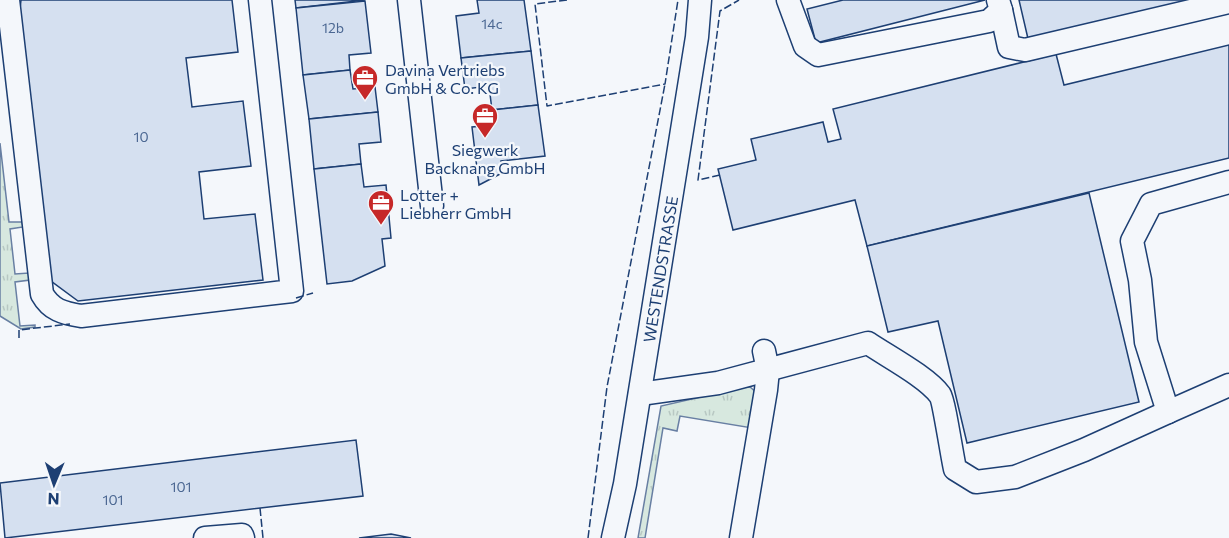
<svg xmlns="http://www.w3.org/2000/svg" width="1229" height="538" viewBox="0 0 1229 538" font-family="Commissioner,sans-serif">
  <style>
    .grass { fill: url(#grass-tufts); stroke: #687fa3; stroke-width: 1.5 }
    .building { fill: #d5e0f0; stroke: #1d3f73; stroke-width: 1.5 }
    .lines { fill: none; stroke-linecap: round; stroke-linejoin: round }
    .minor-casing { stroke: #1d3f73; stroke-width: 25 }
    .minor { stroke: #f4f7fb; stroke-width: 22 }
    .fence { stroke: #1d3f73; stroke-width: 1.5; stroke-dasharray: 8 3; stroke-linecap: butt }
    .labels { text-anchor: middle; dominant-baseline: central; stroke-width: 4.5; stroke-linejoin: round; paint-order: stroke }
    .number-label { font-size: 14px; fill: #4b6792 }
    .poi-label { font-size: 16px; fill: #1d3f73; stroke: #f4f7fb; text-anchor: start }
    .street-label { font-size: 16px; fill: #1d3f73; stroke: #f4f7fb }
  </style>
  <defs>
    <pattern id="grass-tufts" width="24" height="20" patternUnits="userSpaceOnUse" patternTransform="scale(1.5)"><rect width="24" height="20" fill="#d7e8df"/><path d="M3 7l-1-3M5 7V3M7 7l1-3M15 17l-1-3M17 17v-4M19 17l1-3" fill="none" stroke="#b8c8c3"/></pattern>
  </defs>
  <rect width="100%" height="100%" fill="#f4f7fb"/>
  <g class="grass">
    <polygon points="0,143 9,222 22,222 23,227 10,229 15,274 29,273 30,280 15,282 20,326 35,325 35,327 21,329 0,316"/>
    <polygon points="744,387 750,387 757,393 752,428 680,416 677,431 663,428 645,538 638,538 661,406"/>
  </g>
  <g class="building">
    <polygon points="21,0 232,0 238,52 186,58 192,107 243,101 251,166 199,172 204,219 255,214 263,280 78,301 51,281 20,9"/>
    <polygon points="295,0 365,0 296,8"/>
    <polygon points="477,0 524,0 531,51 461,58 456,16 479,13"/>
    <polygon points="843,0 985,0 816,43 807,9"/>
    <polygon points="1019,0 1206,0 1029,43"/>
    <polygon points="365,1 371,53 349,55 350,70 303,75 296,8"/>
    <polygon points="1229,45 1229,158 867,246 855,200 733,230 718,169 756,160 751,139 823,122 828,142 841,139 833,109 1056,54 1064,85"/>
    <polygon points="531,51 538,105 492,110 489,86 465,89 461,58"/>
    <polygon points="350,70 353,89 375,87 378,112 309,119 303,75"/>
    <polygon points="538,105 545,156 501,161 502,173 479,185 472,127 494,125 492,110"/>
    <polygon points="378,112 381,142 359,144 361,164 314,169 309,119"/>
    <polygon points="361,164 364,187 386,185 391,238 382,239 385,266 352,281 327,284 314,169"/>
    <polygon points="1089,193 1139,402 967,443 938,321 888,332 867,246"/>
    <polygon points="356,440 363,496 5,538 0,483"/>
    <polygon points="391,534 411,538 359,538"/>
  </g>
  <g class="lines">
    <g class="minor-casing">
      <g id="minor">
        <path d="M8 0 42 294C51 310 63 313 81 316L292 291 260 0"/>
        <polyline points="409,0 432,206"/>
        <polyline points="788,0 805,46 818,55 989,21 1001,10 998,0"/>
        <polyline points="1001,10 1009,47 1025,50 1229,2"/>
        <polyline points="1229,182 1151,204 1132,241 1140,280 1146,342 1168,412 1229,385"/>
        <path d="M640 394 718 383 868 343C887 356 927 377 940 395 944 401 952 456 955 469L976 482 1015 477 1084 450 1168 412"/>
        <polyline points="205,538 242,535 243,538"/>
        <path id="s1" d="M613 538 625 484 697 37 700 0"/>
        <polyline points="741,538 766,390 768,370 764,351"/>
      </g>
    </g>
    <use href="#minor" class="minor"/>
    <g class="fence">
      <polyline points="567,0 535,4 547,106 665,84 678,0"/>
      <polyline points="720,175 698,180 720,11 739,0"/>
      <polyline points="296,298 313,293"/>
      <polyline points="19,338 19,330 70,324"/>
      <polyline points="260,508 263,538"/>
      <polyline points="588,538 607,387 665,84"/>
    </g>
  </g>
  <defs>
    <g id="office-pin" transform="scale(1.35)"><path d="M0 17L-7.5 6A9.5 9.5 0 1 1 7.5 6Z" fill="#c62828" stroke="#f4f7fb"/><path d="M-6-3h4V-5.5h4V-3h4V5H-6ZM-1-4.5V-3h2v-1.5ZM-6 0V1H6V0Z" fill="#fff"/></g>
  </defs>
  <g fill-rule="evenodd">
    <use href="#office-pin" x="365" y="78"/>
    <use href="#office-pin" x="485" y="116"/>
    <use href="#office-pin" x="381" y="203"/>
  </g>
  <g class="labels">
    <g class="number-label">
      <text x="492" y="23">14c</text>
      <text x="333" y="27">12b</text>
      <text x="141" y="136">10</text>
      <text x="181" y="486">101</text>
      <text x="113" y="499">101</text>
    </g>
    <g class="poi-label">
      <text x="385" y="69">Davina Vertriebs<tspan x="385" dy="18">GmbH &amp; Co. KG</tspan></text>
      <text x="485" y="149" text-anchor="middle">Siegwerk<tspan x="485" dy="18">Backnang GmbH</tspan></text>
      <text x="400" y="194">Lotter +<tspan x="400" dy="18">Liebherr GmbH</tspan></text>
    </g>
    <g class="street-label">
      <text stroke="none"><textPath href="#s1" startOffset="273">WESTENDSTRASSE</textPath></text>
    </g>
  </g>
  <g transform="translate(54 484) rotate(182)" stroke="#f4f7fb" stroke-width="4.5" paint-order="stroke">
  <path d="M0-4.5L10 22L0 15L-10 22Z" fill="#1d3f73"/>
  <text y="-9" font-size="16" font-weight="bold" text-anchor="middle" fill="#1d3f73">N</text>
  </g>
</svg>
